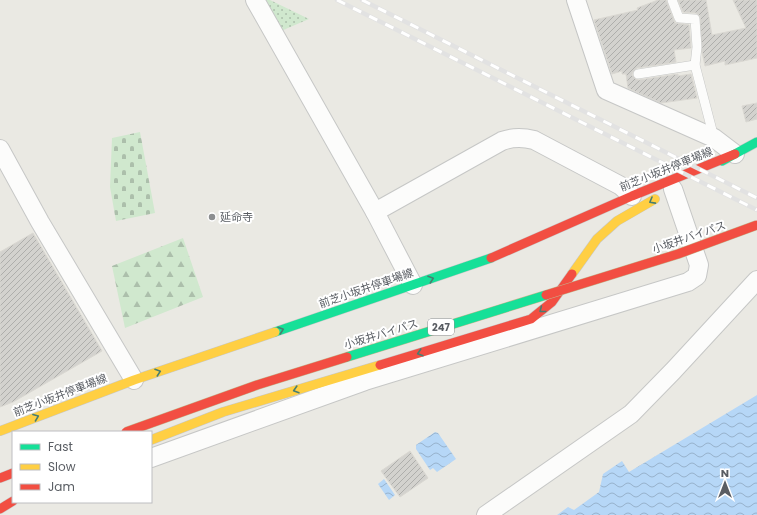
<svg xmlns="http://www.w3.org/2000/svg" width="757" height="515" viewBox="0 0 757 515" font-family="Poppins,'Noto Sans JP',sans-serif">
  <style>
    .grass { fill: url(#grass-dots) }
    .forest { fill: url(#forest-firs) }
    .cemetery { fill: url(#cemetery-stones) }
    .water { fill: url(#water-waves) }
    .building { fill: url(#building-hatch); stroke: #dad8d2 }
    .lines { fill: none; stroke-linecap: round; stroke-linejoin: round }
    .lane-casing { stroke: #c6c7c6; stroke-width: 10 }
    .street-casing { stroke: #c6c7c6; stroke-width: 20 }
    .fast-casing { stroke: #c7c8c7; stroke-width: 10 }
    .slow-casing { stroke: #c7c8c7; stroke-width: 10 }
    .jam-casing { stroke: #c7c8c7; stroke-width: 10 }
    .lane { stroke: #fcfcfb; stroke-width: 9 }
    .street { stroke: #fcfcfb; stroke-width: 18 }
    .fast { stroke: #16e098; stroke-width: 9 }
    .slow { stroke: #ffcf43; stroke-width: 9 }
    .jam { stroke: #f24e42; stroke-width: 9 }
    .rail-casing { stroke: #e2e2e2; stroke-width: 4.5 }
    .rail { stroke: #fff; stroke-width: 3; stroke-dasharray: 9; stroke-linecap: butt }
    .fast-bridge-casing { stroke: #c2b690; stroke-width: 10; stroke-linecap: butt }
    .jam-bridge-casing { stroke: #c2b690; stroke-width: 10; stroke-linecap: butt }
    .fast-bridge { stroke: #16e098; stroke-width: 9 }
    .jam-bridge { stroke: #f24e42; stroke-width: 9 }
    .oneway { stroke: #487e70 }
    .poi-dot { fill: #8c8e90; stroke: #fff; stroke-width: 1.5 }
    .labels { text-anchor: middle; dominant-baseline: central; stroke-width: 4; stroke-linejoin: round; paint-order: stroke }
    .shield { fill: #fff; stroke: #8b8e92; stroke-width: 1 }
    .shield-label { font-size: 10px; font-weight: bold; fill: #595d63 }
    .street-label { font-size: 11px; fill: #595d63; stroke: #fff }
    .poi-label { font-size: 11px; fill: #595d63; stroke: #fff; text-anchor: start }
  </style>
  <defs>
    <pattern id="grass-dots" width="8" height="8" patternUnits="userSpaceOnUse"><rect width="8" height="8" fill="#d0e8ce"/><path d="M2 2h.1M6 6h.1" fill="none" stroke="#acbfab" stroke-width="1.8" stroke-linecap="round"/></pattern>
    <pattern id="forest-firs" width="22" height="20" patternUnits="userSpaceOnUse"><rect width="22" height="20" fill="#d0e8ce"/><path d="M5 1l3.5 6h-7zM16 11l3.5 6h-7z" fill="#acbfab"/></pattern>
    <pattern id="cemetery-stones" width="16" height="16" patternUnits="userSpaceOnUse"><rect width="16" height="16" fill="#d0e8ce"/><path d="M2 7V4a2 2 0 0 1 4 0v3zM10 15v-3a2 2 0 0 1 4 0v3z" fill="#acbfab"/></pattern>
    <pattern id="water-waves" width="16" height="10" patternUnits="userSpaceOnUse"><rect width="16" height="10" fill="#b6d7f7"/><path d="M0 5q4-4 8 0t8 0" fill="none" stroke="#97b2cc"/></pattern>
    <pattern id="building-hatch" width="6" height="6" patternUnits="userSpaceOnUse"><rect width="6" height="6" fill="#d3d2ce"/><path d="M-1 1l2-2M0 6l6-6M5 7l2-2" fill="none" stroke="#aeaeab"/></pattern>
  </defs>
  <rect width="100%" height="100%" fill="#eae9e3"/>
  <polygon class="grass" points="264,0 270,0 309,19 281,31"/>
  <polygon class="forest" points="183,238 203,297 125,328 112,266"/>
  <polygon class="cemetery" points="140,132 155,213 116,221 110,187 112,138"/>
  <g class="water">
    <polygon points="757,395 757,515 557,515 568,507 574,510 599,492 603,474 622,461 629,472"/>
    <polygon points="435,432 438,433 456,459 437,472 433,468 430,470 416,449 416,445"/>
    <polygon points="384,479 395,495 389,500 378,484"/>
  </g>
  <g class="building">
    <polygon points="658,0 666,0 675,23 689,25 691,48 674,50 676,62 637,68 633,72 632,75 636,79 639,80 678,74 678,76 691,74 697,98 661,103 628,88 626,74 622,74 622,71 612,74 594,20 638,10 637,8"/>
    <polygon points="678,0 706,0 712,35 746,28 733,0 757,0 757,58 725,65 725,61 705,66 702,52 700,16 696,13 683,12"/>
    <polygon points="757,103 757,119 746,122 742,106"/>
    <polygon points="33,233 102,351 13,402 0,407 0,252"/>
    <polygon points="410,451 428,478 400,497 381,471"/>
  </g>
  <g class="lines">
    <g class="lane-casing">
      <g id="lane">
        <polyline points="672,0 679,18 695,19 697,47 695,65 714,138"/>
        <polyline points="638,74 695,65"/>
      </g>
    </g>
    <g class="street-casing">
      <g id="street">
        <polyline points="255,0 375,212 413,285"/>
        <polyline points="576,0 606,90 714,138 735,154"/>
        <polyline points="0,149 40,222 134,380"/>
        <path d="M375 212 502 141C513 137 522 137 534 140L621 186 632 196"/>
        <polyline points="151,458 365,381 688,282 697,276 699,265 673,189"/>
        <polyline points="486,515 631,414 673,371 757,280"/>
      </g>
    </g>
    <g class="fast-casing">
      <g id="fast">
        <polyline points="722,161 757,142"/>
        <polyline points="275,332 491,258"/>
      </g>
    </g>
    <g class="slow-casing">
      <g id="slow">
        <polyline points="572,274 597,239 617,221 655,199"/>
        <polyline points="0,431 134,380 275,332"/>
        <polyline points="151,440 223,412 380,365"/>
      </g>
    </g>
    <g class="jam-casing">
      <g id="jam">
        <polyline points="491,258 632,196 735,154"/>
        <polyline points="380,365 531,319 552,302 572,274"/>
        <polyline points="0,478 13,473"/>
        <polyline points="0,509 13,501"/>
      </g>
    </g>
    <use href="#lane" class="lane"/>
    <use href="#street" class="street"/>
    <use href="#fast" class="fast"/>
    <use href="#slow" class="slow"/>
    <use href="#jam" class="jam"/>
    <g class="rail-casing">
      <g id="rail">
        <polyline points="337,0 757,210"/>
        <polyline points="362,0 757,198"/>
      </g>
    </g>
    <use href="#rail" class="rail"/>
    <g class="fast-bridge-casing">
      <polyline id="fast-bridge" points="347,357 546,295"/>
    </g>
    <g class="jam-bridge-casing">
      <g id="jam-bridge">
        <polyline points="546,295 678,254 757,225"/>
        <polyline points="126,432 257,385 347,357"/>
      </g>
    </g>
    <use href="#fast-bridge" class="fast-bridge"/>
    <use href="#jam-bridge" class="jam-bridge"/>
  </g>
  <defs><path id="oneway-chevron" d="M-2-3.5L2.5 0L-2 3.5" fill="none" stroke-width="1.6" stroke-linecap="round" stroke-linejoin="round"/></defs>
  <g class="oneway">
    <use href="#oneway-chevron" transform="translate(652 201) rotate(151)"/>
    <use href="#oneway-chevron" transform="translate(431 279) rotate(-19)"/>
    <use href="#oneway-chevron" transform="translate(542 310) rotate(142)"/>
    <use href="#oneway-chevron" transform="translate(281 330) rotate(-19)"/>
    <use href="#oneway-chevron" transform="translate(420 353) rotate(163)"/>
    <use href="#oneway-chevron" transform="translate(158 372) rotate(-19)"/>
    <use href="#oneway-chevron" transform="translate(296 390) rotate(163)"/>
    <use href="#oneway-chevron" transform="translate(36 417) rotate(-21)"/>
  </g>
  <circle class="poi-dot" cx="212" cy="217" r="4"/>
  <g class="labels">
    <rect class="shield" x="428" y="319" width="26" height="16" rx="3"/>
    <g class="shield-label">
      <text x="441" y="327">247</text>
    </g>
    <g class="street-label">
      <text transform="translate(666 169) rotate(-22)">前芝小坂井停車場線</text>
      <text transform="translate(689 237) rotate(-19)">小坂井バイパス</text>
      <text transform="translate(366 288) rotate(-19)">前芝小坂井停車場線</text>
      <text transform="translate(381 334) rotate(-17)">小坂井バイパス</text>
      <text transform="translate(60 395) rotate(-21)">前芝小坂井停車場線</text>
    </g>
    <g class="poi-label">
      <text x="220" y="217">延命寺</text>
    </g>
  </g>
  <rect x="12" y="431" width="140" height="72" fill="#ffffff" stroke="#bdbec1"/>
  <rect x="20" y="444" width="20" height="6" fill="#16e098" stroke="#bdbec1"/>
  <text x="48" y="451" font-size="12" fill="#595d63">Fast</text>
  <rect x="20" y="464" width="20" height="6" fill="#ffcf43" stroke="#bdbec1"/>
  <text x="48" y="471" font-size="12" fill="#595d63">Slow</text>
  <rect x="20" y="484" width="20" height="6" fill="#f24e42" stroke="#bdbec1"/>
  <text x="48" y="491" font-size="12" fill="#595d63">Jam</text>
  <g transform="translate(725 483)" stroke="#ffffff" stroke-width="3" paint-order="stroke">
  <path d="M0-3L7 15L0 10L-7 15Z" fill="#595d63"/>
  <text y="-6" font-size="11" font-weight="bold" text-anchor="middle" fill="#595d63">N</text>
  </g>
</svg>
